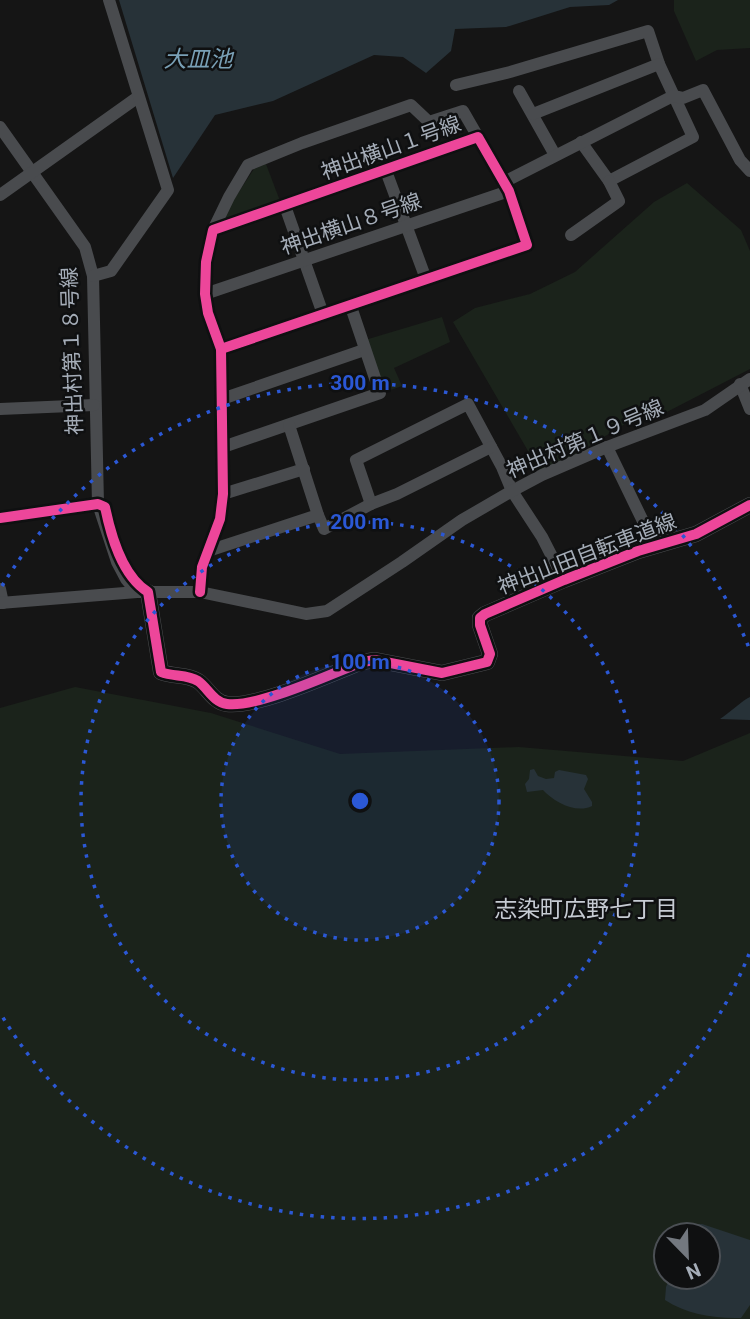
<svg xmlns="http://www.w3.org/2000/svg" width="750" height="1319" viewBox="0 0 750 1319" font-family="Roboto,'Noto Sans JP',sans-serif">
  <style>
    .green { fill: #1b231b; fill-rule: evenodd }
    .water { fill: #273238 }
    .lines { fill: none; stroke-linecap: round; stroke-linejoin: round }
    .minor { stroke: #494b4e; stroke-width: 12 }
    .major { stroke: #4c4e50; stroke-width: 16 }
    .cycleway-casing { stroke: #0f1011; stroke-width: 15 }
    .cycleway { stroke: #ed469a; stroke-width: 10 }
    .ring { fill: none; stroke: #2b58d5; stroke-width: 3.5; stroke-dasharray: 3.5 7 }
    .labels { text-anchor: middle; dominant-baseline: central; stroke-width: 5; stroke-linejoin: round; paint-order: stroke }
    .street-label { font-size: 21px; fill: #a5adb8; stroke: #0f1011 }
    .water-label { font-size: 23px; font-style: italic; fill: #79a0b6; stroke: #0f1011 }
    .neighbourhood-label { font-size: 23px; fill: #c6cbd3; stroke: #0f1011 }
    .centre { fill: #2b58d5; stroke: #0f1011; stroke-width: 3.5 }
    .ring-label { font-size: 21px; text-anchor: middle; font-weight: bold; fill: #2b58d5; stroke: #0f1011; stroke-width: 5; stroke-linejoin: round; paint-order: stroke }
  </style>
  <rect width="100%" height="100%" fill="#151515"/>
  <g class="green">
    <polygon points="674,0 750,0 750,48 717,50 696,61 674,11"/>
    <polygon points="266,164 280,201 226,222 223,216 254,169"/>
    <polygon points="687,183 741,230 750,251 750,369 661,415 625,424 542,475 453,322 475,308 530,294 575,272 654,202"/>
    <polygon points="442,317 450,342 394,368 402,386 385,392 365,340"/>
    <path d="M75 687 211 713 340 754 519 747 683 761 750 733V1319H0V708ZM666 1235H708V1277H666Z"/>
  </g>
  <g class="water">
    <polygon points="119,0 618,0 609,5 570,7 506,27 455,29 451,51 426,73 403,57 374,55 273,101 215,115 173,178"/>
    <path d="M750 697V720L720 719C729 713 743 700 750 697Z"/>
    <path d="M534 769 538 776 546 779 554 778 555 772 559 770 586 775 588 779 584 789 592 802V806C576 814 554 802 543 790L527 792 525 784 529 779 530 770Z"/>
    <path d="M702 1224 750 1240V1305L741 1318C716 1319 686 1314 665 1300L666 1287 670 1277H708V1235H684L688 1225Z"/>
  </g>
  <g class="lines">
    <g class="minor">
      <polyline points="456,85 510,72 648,31 659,64 693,137 609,181 581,142"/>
      <polyline points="519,91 555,155"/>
      <polyline points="533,114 659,64"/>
      <polyline points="0,127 85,247 93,276 98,504 117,562 126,579 137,592"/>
      <polyline points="386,171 426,279"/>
      <polyline points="504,182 673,96 683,98 703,90 740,160 750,171"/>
      <polyline points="0,195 138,97"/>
      <polyline points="285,206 323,314"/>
      <polyline points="213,230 229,197 248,165 302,143 411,105 429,122 463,111 478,137"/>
      <polyline points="571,235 619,201 609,181"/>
      <polyline points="93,276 111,271 168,190 109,0"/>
      <polyline points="205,294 509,191"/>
      <polyline points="740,384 750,409"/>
      <polyline points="222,399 364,350"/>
      <polyline points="0,409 94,405"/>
      <polyline points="223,447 380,393 350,304"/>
      <polyline points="607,447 655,546"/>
      <polyline points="223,494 304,469"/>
      <polyline points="371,504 356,460 468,404 502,467 512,491 542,537 564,580"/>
      <polyline points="318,515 324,529 371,504 397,494 491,447"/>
      <polyline points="208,551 318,515 289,425"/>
      <polyline points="0,589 3,603"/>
      <polyline points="200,592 202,567 220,519 223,494 221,349 208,313 205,294 206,262 213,230 478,137 509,191 527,245 221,349"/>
      <polyline points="0,603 137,592 200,592 306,614 327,611 402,562 462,520 512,491 542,475 607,447 705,410 750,379"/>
    </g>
    <path class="major" d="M148 592 161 672C173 677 187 674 198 681 208 688 213 702 227 704 257 708 331 674 362 662L375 660 442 673 487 662 490 654 480 625V618L485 614 564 580 638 551 696 534 750 505"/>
    <g class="cycleway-casing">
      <g id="cycleway">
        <path d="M0 518 98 504 105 507C111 536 122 576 148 592L161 672C173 677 187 674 198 681 208 688 213 702 227 704 257 708 331 674 362 662L375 660 442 673 487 662 490 654 480 625V618L485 614 564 580 638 551 696 534 750 505"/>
        <polyline points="200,592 202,567 220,519 223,494 221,349 208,313 205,294 206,262 213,230 478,137 509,191 527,245 221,349"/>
      </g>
    </g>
    <use href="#cycleway" class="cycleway"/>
  </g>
  <circle cx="360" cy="801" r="139" fill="#2b58d5" fill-opacity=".12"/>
  <g class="ring">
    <circle cx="360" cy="801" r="139"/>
    <circle cx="360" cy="801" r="279"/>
    <path d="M749 954A418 418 0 0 1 2 1016M2 586A418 418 0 0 1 749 648"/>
  </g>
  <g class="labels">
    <g class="street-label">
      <text transform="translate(391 148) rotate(-20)">神出横山１号線</text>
      <text transform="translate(351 224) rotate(-19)">神出横山８号線</text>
      <text transform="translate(72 351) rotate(-92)">神出村第１８号線</text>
      <text transform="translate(585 439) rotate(-23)">神出村第１９号線</text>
      <text transform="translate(587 554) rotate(-21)">神出山田自転車道線</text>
    </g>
    <g class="water-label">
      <text x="198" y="59">大皿池</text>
    </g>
    <g class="neighbourhood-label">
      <text x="586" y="909">志染町広野七丁目</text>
    </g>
  </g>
  <circle cx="360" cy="801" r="10" class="centre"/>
  <g class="ring-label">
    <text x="360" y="390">300 m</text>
    <text x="360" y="529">200 m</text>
    <text x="360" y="669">100 m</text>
  </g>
  <g transform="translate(687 1256) rotate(157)"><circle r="33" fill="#0f1011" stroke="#4b4f54" stroke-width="2"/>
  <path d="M0-5L12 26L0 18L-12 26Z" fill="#73787f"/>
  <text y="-10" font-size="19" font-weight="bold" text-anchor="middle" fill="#a5adb8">N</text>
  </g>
</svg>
